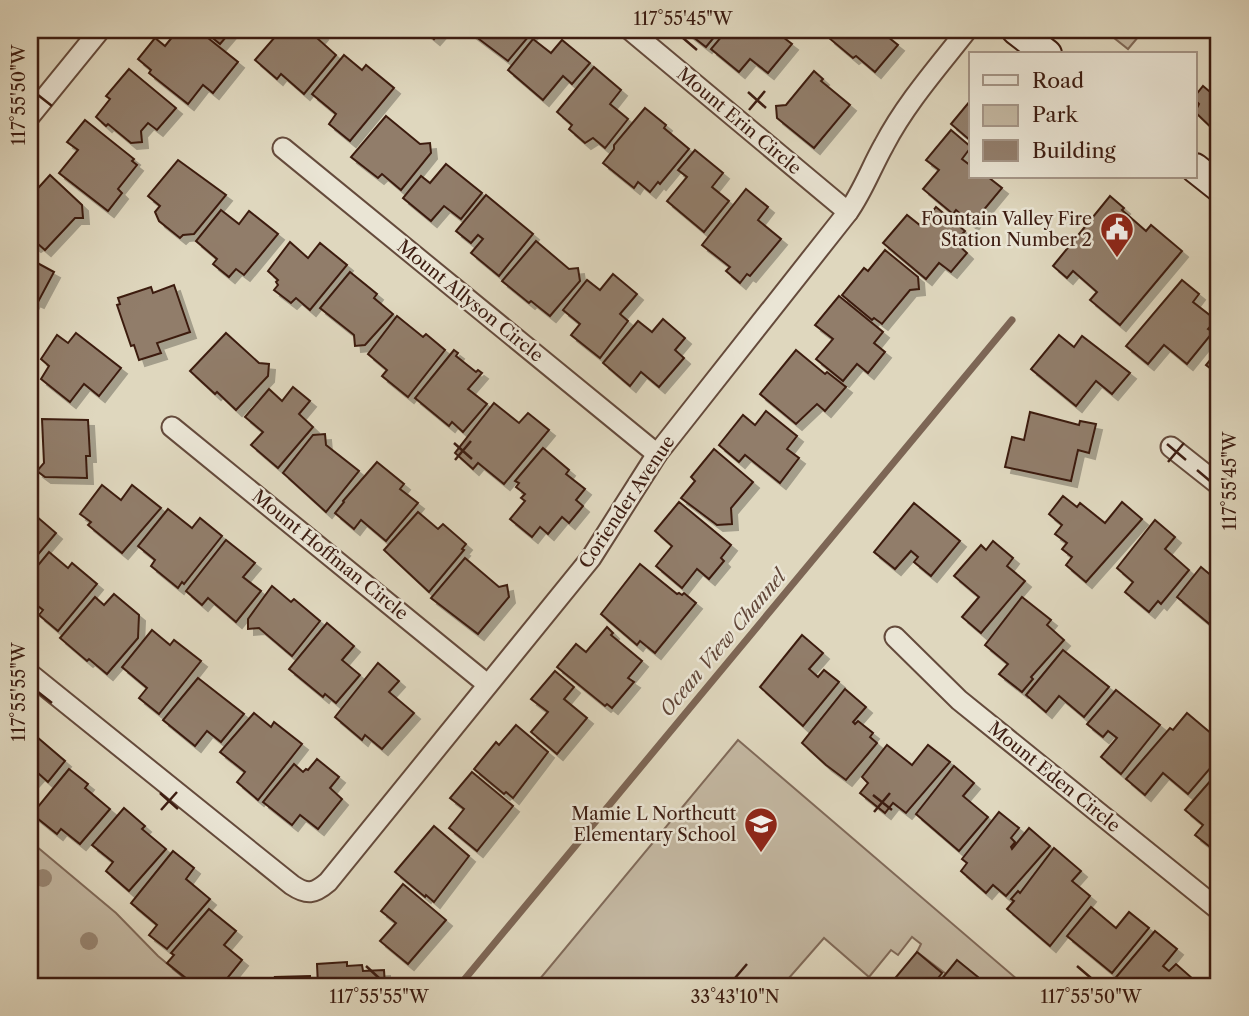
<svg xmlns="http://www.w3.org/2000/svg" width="1249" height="1016" viewBox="0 0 1249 1016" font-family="'Libre Caslon Text',serif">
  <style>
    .green { fill: #c3b7a1; stroke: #806a59; stroke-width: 2 }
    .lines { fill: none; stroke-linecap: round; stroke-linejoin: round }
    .stream { stroke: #7d6655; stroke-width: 7 }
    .building { fill: #917d6b; stroke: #3c1c11; stroke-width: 2; filter: url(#shadow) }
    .street-casing { stroke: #654b3c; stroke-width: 23 }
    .secondary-casing { stroke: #3c1c11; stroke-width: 32 }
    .street { stroke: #eae5d5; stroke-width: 19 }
    .secondary { stroke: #eae5d5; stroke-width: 28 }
    .tree { fill: #988673 }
    .ticks { fill: none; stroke: #3c1c11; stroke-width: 2.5 }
    .labels { text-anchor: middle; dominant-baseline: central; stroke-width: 5; stroke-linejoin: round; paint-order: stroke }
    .street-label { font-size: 18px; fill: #3c1c11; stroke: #eae5d5 }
    .poi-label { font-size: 18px; fill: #3c1c11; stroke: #eae5d5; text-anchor: end }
    .water-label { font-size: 19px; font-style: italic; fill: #624739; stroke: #eae5d5 }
    .neatline { fill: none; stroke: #3c1c11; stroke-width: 2.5 }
    .ticks-label { font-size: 18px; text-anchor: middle; fill: #3c1c11 }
  </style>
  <defs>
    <filter id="shadow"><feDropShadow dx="6" dy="6" stdDeviation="0" flood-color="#0004"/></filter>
  </defs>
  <rect width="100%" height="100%" fill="#dfd7be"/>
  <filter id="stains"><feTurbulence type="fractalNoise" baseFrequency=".00286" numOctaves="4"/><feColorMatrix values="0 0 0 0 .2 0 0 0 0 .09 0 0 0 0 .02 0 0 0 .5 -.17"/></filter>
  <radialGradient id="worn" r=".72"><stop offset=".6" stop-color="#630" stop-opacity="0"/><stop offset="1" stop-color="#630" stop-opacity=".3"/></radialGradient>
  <g class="green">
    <polygon points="1104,30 1144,30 1128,49"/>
    <polygon points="738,740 1025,986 962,986 917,952 921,944 912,937 898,955 891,950 869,977 824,938 782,986 534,986"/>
    <polygon points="30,841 116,913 158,956 194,986 30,986"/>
  </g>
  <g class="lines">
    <polyline class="stream" points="459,986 1012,320"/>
  </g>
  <g class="building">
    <polygon points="178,30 198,30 238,62 213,93 203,85 188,104 149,73 151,70 138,59 155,38 165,46"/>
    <polygon points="203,30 232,30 220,44"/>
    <polygon points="281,30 316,30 322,34 318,39 336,55 304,94 281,74 277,79 255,60"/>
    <polygon points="423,30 442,30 434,39"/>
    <polygon points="467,30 534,30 508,61"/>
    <polygon points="684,30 720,30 706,47"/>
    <polygon points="727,30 782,30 779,34 792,44 768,73 750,59 739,72 711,49"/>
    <polygon points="836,30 886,30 883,33 898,45 875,72 856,56 853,58 829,38"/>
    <polygon points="533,39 551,53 562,40 590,63 572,84 563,76 543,100 508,70"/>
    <polygon points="344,55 362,70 366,65 394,88 350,141 329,124 336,114 312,94"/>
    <polygon points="594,67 621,90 610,104 628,119 605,148 593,138 585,143 569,129 572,125 557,112"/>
    <polygon points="129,69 176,108 157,130 148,123 141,131 142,142 131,143 108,124 106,126 96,117 110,99 106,96"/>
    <polygon points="814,71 823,79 821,81 850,105 814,148 777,118 776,106 786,105"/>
    <polygon points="1203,86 1215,96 1219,90 1219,135 1195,112 1199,104 1195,100 1195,96"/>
    <polygon points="970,101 971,101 971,141 951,124"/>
    <polygon points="645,108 666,125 664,128 689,149 660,184 658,182 650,192 638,182 634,188 603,163 614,149 614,145"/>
    <polygon points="386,116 420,144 430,143 431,153 401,190 382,174 378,178 351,157"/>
    <polygon points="85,120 134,159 132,161 137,165 118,189 122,193 108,211 59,173 78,150 67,142"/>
    <polygon points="951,130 971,147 962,159 971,166 971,177 988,177 1002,188 972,224 956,210 953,214 923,189 939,170 926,160"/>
    <polygon points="695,150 723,173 712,187 729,201 704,232 667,201 687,177 678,170"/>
    <polygon points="178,160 226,195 194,234 183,235 180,238 159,221 155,212 160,206 148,196"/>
    <polygon points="446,164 482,193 461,219 444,206 431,221 403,198 421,176 430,183"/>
    <polygon points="50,175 82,205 83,218 75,218 45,250 38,244 35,246 30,242 30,197"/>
    <polygon points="746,189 768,207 758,220 781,239 750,276 747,274 740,283 726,271 730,267 702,245"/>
    <polygon points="486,195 533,234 499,276 471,253 483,239 478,235 471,243 456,231"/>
    <polygon points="1110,196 1124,208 1122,210 1146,231 1151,225 1182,251 1120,325 1090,300 1097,292 1073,271 1067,278 1053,266"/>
    <polygon points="936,207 965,231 955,242 967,253 951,272 939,263 926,279 883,243 907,215 921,226"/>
    <polygon points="221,210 239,224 249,211 278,234 244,275 236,269 229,277 213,264 217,259 196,241"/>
    <polygon points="536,241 569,269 578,268 580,281 550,316 531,301 529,303 502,281"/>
    <polygon points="290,242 308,258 320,243 347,265 310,310 296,298 291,303 274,290 278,285 276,282 278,280 268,271"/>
    <polygon points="885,250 918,277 919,289 910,290 882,324 874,318 872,320 842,295 864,268 868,271"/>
    <polygon points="30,259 54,272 38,302 34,300 30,308"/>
    <polygon points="350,272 377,294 374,298 393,314 365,345 355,346 354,335 320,308"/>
    <polygon points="613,274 637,294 620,314 628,321 600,358 571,335 580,324 563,310 587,280 600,290"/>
    <polygon points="1182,280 1199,294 1193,302 1216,320 1208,329 1213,332 1187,364 1164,345 1148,364 1126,346"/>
    <polygon points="174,285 190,332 157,343 161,353 139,360 134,345 131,346 117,305 120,304 118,298 151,287 153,293"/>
    <polygon points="839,296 883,332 874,343 885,352 868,373 857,364 843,381 816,359 833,339 815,325"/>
    <polygon points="397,316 423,337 426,334 445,350 408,397 382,376 387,370 368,354"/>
    <polygon points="663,319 685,338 675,350 684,358 659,387 641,372 630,386 603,363 638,321 652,332"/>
    <polygon points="76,333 121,368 99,396 84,384 70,402 41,379 49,366 41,359 57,335 68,343"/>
    <polygon points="226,333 259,363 269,364 268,376 236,410 217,392 215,394 190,371"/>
    <polygon points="1059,335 1074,347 1082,336 1130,373 1112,394 1096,381 1076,406 1031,369"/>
    <polygon points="1219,349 1219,375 1206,365"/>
    <polygon points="454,350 458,353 456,356 476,372 478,370 482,373 468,389 487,404 463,432 452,422 449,426 415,398"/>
    <polygon points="796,350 825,374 827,372 846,387 825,411 817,404 796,424 760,394"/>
    <polygon points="293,387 310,401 299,414 313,427 278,468 251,445 263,432 245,417 269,389 282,401"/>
    <polygon points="494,403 519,423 528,413 549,430 504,484 478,463 473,469 455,453"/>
    <polygon points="766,411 797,436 787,449 799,458 780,483 745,455 739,462 719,445 743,415 755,425"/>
    <polygon points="1030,412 1079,425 1080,421 1096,424 1089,453 1078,450 1071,481 1005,467 1012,437 1024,440"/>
    <polygon points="42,419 88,420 90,456 86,456 87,478 45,477 37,471 44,463"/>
    <polygon points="325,434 326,445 359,471 326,512 283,473 313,435"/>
    <polygon points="543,448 569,470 566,474 585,489 576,500 583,506 569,523 562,517 548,534 540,527 532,537 510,519 525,501 521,498 525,494 516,487 519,483 515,481"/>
    <polygon points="714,449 753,482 731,508 732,524 717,525 681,498 695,481 691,477"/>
    <polygon points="377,462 404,484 400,489 418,503 386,541 361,520 354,529 335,513 344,502 343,501"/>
    <polygon points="102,485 121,500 132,485 161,508 122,553 88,525 91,522 80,514"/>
    <polygon points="1063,496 1077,507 1080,503 1105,523 1122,502 1142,519 1086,582 1066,565 1072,557 1062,549 1067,543 1055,534 1062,525 1049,514"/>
    <polygon points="679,502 731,545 721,558 724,561 709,579 697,569 682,588 656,566 672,546 655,531"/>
    <polygon points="914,503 960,541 931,576 914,562 918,557 911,551 895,569 874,552"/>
    <polygon points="168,509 192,528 200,518 222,536 184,584 182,582 178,588 151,566 155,560 138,546"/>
    <polygon points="418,512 438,529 443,524 466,544 462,549 464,550 429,592 384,550"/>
    <polygon points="36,516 56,533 30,564 30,522"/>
    <polygon points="1155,520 1175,537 1165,549 1189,570 1161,604 1158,601 1149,612 1125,592 1133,582 1117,568"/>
    <polygon points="226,540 255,563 243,577 261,591 236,622 208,598 202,605 186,591"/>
    <polygon points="993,541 1013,558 1007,566 1025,581 981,633 962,617 979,597 954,576 981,545 986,550"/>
    <polygon points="49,552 68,568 72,563 97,584 58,631 39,615 43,610 34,603 31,607 30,605 30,575"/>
    <polygon points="465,558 499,587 507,585 509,597 478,634 431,598"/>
    <polygon points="640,564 677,594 679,593 682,595 684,593 696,603 655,653 640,641 637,645 601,614"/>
    <polygon points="1201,567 1219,582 1219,632 1177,597"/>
    <polygon points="272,586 291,602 294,599 320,621 292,656 259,628 248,629 248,619"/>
    <polygon points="114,594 139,615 138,638 107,674 89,659 87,661 60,638 95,597 104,605"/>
    <polygon points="1022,597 1051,620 1047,625 1064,640 1031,677 1033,679 1022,692 999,674 1008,664 985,645"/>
    <polygon points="327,623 354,646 342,660 360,675 336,703 325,694 323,697 289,669"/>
    <polygon points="607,627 613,633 611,635 642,661 628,678 634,682 612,708 607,704 605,706 557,667 576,644 586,652"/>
    <polygon points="152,630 170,645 174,640 201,661 159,714 139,698 147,688 122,667"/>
    <polygon points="802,635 823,653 809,669 818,677 824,670 839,682 803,726 760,687"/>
    <polygon points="1063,650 1109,687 1084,717 1059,696 1046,712 1026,695"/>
    <polygon points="378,663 399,681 389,692 414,713 382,749 365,735 362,740 335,717"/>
    <polygon points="555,671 574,687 564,699 587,718 557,754 531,732 548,712 531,699"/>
    <polygon points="198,678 244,714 221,742 207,731 195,746 163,720"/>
    <polygon points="845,689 866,707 853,722 855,724 858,721 873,733 870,737 877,743 846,780 826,765 802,743"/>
    <polygon points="1116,690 1160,725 1121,774 1101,757 1117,738 1108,731 1103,737 1087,724"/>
    <polygon points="254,713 271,727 274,722 302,744 258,800 237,782 245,772 220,752"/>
    <polygon points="1187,713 1219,740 1219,758 1188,794 1163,773 1145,795 1126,779 1170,728 1173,730"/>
    <polygon points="516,725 548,752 513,798 506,792 504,794 474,769 496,742 499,745"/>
    <polygon points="37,737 65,761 48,782 39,774 30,784 30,746"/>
    <polygon points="887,745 912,765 928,745 950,762 906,813 893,803 885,813 860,793 868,783 862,777"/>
    <polygon points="317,759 339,777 330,788 342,799 318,829 300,815 292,825 263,802 294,764 303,772 306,769 308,770"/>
    <polygon points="954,766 974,783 963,796 988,817 959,851 916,814"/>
    <polygon points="69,769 88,784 85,788 110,809 80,844 61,829 57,834 32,814"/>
    <polygon points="1219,771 1219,854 1195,835 1203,825 1185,810"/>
    <polygon points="472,772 513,806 477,851 449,828 464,809 450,798"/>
    <polygon points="124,808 145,826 142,829 166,849 129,891 106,871 113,862 92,845"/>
    <polygon points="999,812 1019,828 1011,838 1015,842 1011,847 1012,849 1029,828 1050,846 1006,896 993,885 986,893 961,871 967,863 962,859"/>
    <polygon points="434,826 469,856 434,902 426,895 425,897 395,872"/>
    <polygon points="1054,848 1081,871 1072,881 1090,896 1050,946 1007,909 1014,901 1011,899 1018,891 1020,893"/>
    <polygon points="173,851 194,868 186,879 210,899 167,949 149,935 157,925 131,903"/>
    <polygon points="403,884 446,920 408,964 380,941 396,923 381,911"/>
    <polygon points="1091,907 1116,928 1129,912 1149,928 1112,973 1067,936"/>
    <polygon points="209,909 236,931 224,945 242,960 221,986 215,986 208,980 196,986 167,963 174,955 171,953"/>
    <polygon points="1155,931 1177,949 1163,966 1169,971 1176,964 1193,979 1187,986 1116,986 1112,982"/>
    <polygon points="917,952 942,973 932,986 895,986 891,983"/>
    <polygon points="957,960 989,986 936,986"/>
    <polygon points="347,962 347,966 362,965 363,971 384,970 385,986 318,986 317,964"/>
    <polygon points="310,976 310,986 255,986 254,981 276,981 275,977"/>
  </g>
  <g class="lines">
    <g class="street-casing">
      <g id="street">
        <polyline points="630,30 848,212"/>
        <polyline points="30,116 100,30"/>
        <polyline points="283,148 657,454"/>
        <polyline points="172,427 487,684"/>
        <polyline points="1171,447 1219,485"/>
        <polyline points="895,637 959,700 1219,910"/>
        <path d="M30 674 292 885C307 895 314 894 328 882L591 558 657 454 848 212C863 191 871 168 884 145 906 103 938 67 967 30"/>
      </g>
    </g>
    <g class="secondary-casing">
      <g id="secondary">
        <polyline points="1016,30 1047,54"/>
        <polyline points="1195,168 1219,187"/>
      </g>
    </g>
    <use href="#street" class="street"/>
    <use href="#secondary" class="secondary"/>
  </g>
  <g class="tree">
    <circle cx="43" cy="878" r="9"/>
    <circle cx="89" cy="941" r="9"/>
  </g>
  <path class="ticks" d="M683 38 697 50M748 92 766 108M38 95 52 106M749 110 765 91M454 443 472 459M1167 444 1186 460M455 460 471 441M1168 462 1184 443M1197 470 1210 481M38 692 52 703M160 793 178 809M873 795 892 810M161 810 177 792M874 812 890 793M366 966 379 978M1077 966 1091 978M735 978 747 964"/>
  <defs>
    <g id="civic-pin" transform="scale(1.75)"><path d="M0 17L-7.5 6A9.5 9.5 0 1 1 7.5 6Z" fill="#8f2418" stroke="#eae5d5"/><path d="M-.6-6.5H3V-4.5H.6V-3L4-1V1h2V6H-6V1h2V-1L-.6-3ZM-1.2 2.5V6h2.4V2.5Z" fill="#fff"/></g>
    <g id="school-pin" transform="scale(1.75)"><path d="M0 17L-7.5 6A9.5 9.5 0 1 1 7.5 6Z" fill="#8f2418" stroke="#eae5d5"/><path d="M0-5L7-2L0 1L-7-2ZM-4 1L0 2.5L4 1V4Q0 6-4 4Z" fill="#fff"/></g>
  </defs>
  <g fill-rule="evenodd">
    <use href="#civic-pin" x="1117" y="229"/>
    <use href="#school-pin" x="761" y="824"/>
  </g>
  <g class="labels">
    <g class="street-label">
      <text transform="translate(739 121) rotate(40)">Mount Erin Circle</text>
      <text transform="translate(470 301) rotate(39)">Mount Allyson Circle</text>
      <text transform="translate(627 502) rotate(-56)">Coriender Avenue</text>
      <text transform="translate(330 555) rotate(39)">Mount Hoffman Circle</text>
      <text transform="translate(1054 777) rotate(39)">Mount Eden Circle</text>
    </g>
    <g class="poi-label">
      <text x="1092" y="219">Fountain Valley Fire<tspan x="1092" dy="21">Station Number 2</tspan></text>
      <text x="736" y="814">Mamie L Northcutt<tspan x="736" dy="21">Elementary School</tspan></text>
    </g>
    <g class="water-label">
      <text transform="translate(723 643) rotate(-50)">Ocean View Channel</text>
    </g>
  </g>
  <rect width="1249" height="1016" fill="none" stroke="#dfd7be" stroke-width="77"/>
  <rect x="969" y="52" width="228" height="126" fill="#eae5d5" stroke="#a49587" stroke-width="2"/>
  <rect x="983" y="75" width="35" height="10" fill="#eae5d5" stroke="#a49587" stroke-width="2"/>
  <text x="1032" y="88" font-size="21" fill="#3c1c11">Road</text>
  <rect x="983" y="105" width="35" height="21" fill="#c3b7a1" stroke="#a49587" stroke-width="2"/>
  <text x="1032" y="122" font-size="21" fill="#3c1c11">Park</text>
  <rect x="983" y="140" width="35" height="21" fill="#917d6b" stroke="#a49587" stroke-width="2"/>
  <text x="1032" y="158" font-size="21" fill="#3c1c11">Building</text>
  <rect x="38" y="38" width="1172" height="940" class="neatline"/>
  <g class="ticks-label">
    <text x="683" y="25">117°55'45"W</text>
    <text transform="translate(19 95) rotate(-90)" y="6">117°55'50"W</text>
    <text transform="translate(1230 481) rotate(-90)" y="6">117°55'45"W</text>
    <text transform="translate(19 692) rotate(-90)" y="6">117°55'55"W</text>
    <text x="379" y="1003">117°55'55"W</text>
    <text x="735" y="1003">33°43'10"N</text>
    <text x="1091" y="1003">117°55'50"W</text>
  </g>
  <rect width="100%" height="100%" filter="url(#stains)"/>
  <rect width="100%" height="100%" fill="url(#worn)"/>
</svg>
